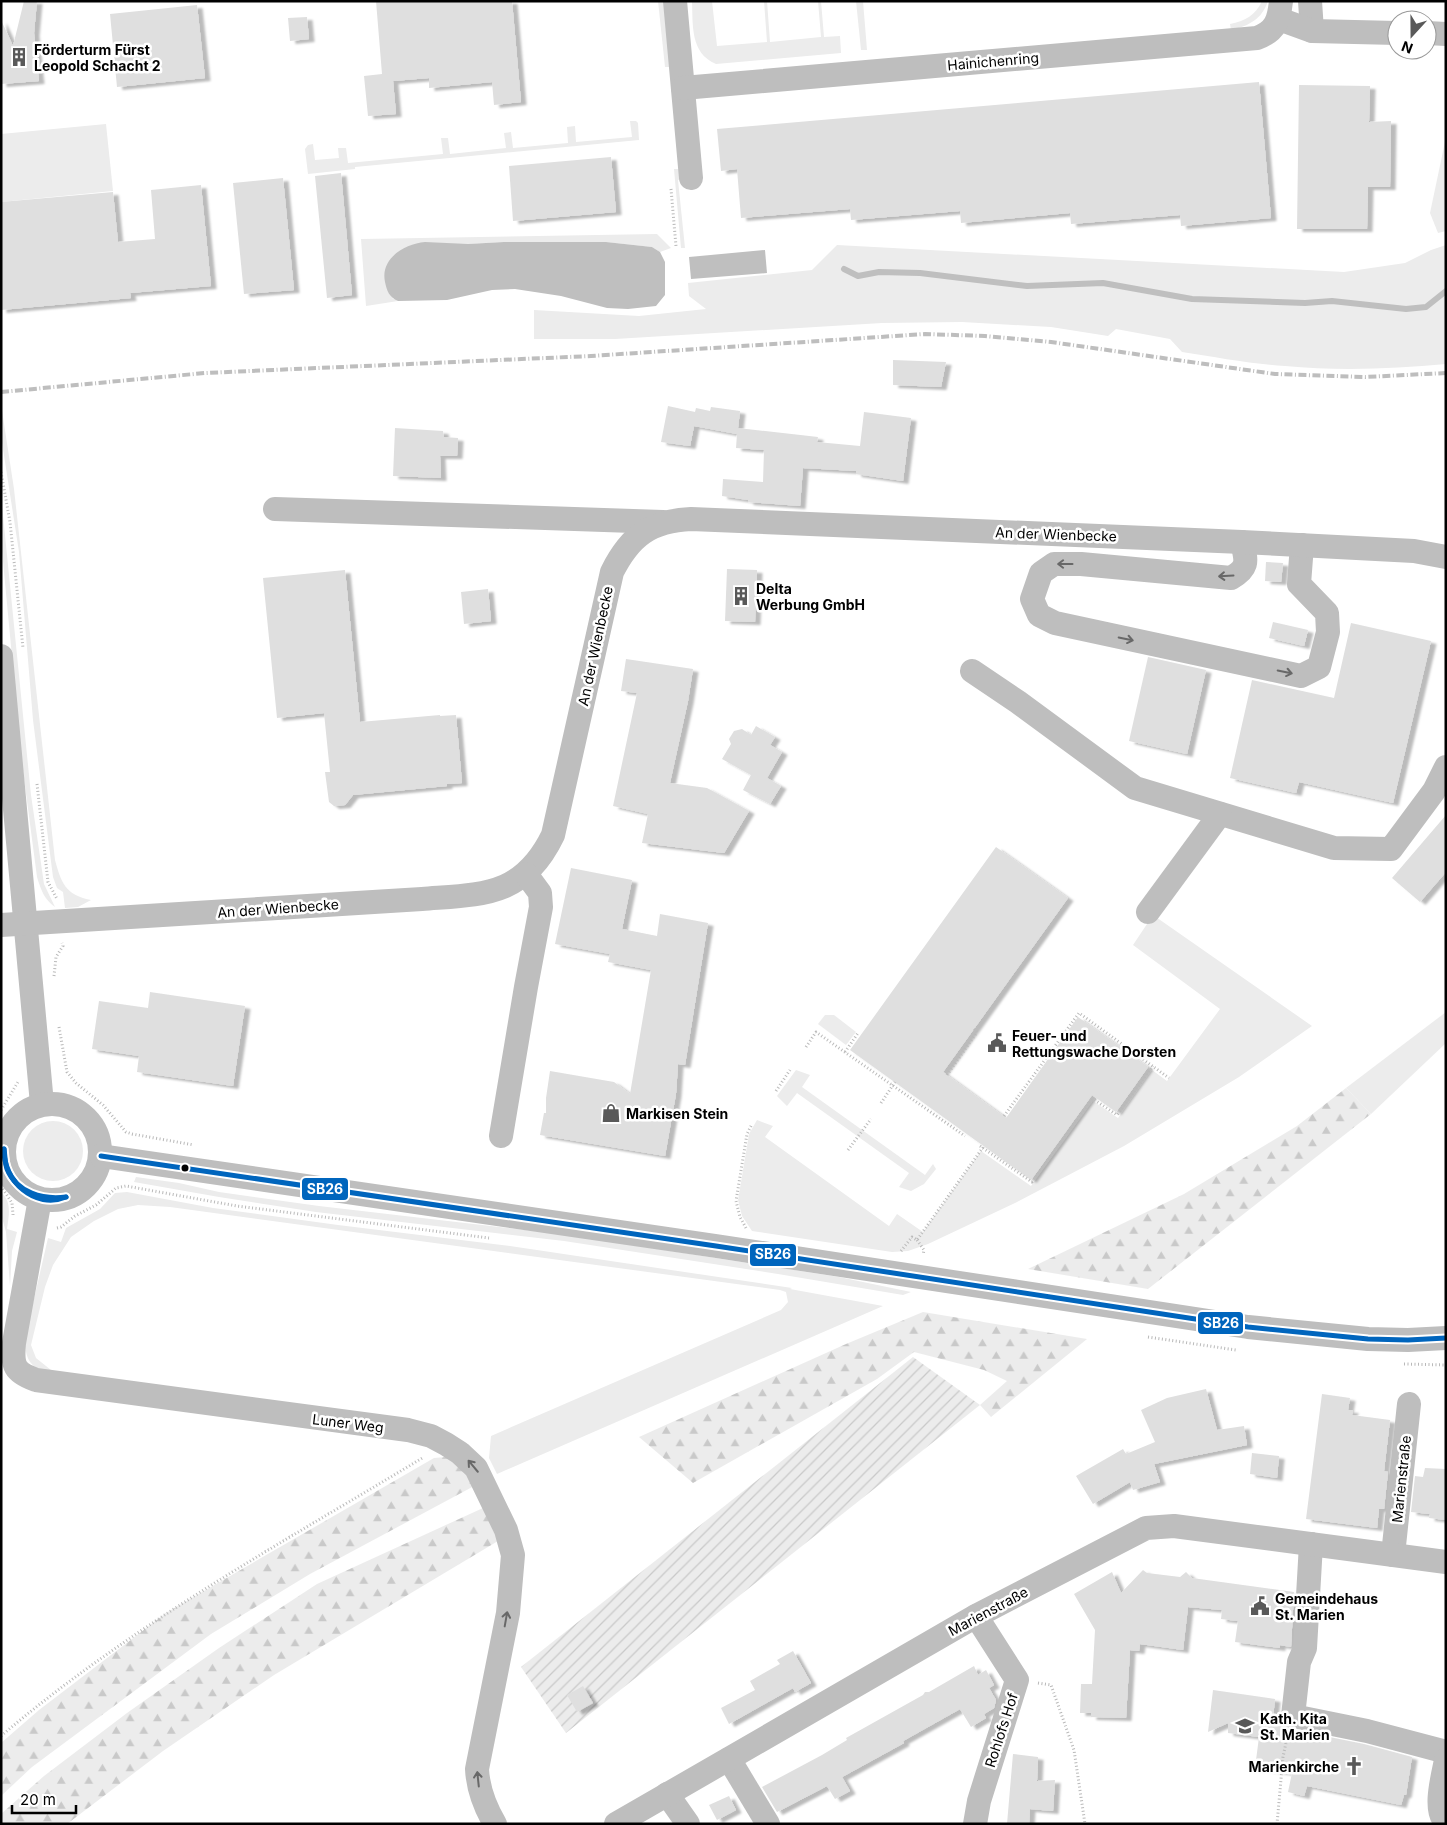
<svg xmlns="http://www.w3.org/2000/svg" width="1447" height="1825" viewBox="0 0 1447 1825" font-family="Inter,sans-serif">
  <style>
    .grass { fill: #ececec }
    .forest { fill: url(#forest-firs) }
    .garden { fill: url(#garden-furrows) }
    .water { fill: #bfbfbf }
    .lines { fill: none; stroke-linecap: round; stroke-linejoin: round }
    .stream { stroke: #bfbfbf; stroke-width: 6 }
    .building { fill: #dfdfdf; filter: url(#shadow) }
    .path { stroke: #b9b9b9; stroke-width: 3; stroke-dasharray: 1 2.5; stroke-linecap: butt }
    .minor { stroke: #bebebe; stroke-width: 24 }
    .rail { stroke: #bebebe; stroke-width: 4; stroke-dasharray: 8 2.5 1 2.5; stroke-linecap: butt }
    .bus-1-casing { stroke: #fff; stroke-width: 9 }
    .bus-1 { stroke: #0065bd; stroke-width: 5 }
    .oneway { stroke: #686868 }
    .bus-dot { fill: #000; stroke: #fff; stroke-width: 2 }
    .labels { text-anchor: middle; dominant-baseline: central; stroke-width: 5; stroke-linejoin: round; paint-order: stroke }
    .poi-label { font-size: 14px; font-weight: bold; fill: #000; stroke: #fff; text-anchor: start }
    .street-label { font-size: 14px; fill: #000; stroke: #fff }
    .line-badge { stroke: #fff; stroke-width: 2 }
    .badge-label { font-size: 14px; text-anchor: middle; font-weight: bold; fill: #fff }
  </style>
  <defs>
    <pattern id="forest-firs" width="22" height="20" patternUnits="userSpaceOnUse" patternTransform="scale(1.25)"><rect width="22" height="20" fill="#ececec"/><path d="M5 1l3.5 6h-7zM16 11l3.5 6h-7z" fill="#c9c9c9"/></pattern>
    <pattern id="garden-furrows" width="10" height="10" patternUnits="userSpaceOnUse" patternTransform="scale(1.25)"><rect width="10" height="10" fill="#ececec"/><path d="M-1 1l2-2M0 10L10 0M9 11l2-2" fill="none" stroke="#c9c9c9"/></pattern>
    <filter id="shadow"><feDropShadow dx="5.5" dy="3" stdDeviation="1" flood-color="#0004"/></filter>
  </defs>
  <rect width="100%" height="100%" fill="#fff"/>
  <g class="grass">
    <polygon points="658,1 664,1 671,67 665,67"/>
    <path d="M692 1H712L717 46 767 42 764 1H767L770 42 821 37 818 1H821L824 37 840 36 841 53 716 64C690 53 693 25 692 1Z"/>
    <polygon points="856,1 863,1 867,50 861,50"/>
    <path d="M1262 1H1268C1262 19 1249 26 1231 30L1230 24C1245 21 1255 16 1262 1Z"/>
    <polygon points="630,121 636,121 638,123 639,140 355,167 355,169 308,174 305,149 308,145 313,144 315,160 339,158 338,148 346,148 348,163 443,154 441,138 448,138 450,154 506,148 504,133 511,132 513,148 568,143 567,127 575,126 576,142 632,137"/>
    <polygon points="106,124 113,191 1,202 1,134"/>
    <polygon points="1446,137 1446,231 1438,233 1430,213"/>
    <polygon points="674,169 680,169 681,179 678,180 685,248 681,248"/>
    <polygon points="657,234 671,248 660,252 652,247 606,242 504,242 468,244 392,298 398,301 366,306 361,239"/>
    <path d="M837 245 1344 272 1405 263 1431 250 1446 245V364C1393 369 1338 371 1285 366 1250 364 1216 357 1182 352L1170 339 1116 329 1108 336 1051 327 962 322 882 323 615 339H534V310L639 316 706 309 689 296 688 283 812 270Z"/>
    <path d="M1 404 14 489 55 860C61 882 65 895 91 900L78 907 65 908 63 892 57 888 53 877 33 720 19 552 1 436Z"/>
    <path d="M1 495 31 795 44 884 55 907C44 899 41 890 37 877L22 763 1 540Z"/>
    <polygon points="1153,915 1312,1026 1239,1077 1124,1146 1015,1203 928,1244 908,1251 892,1252 752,1231 742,1216 738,1200 749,1134 757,1120 773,1126 765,1137 889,1226 897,1214 923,1232 981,1151 1031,1186 1093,1101 1118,1118 1152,1070 1167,1081 1220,1009 1133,945"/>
    <polygon points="1446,1012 1446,1043 1371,1114 1346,1088"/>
    <polygon points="825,1015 834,1015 856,1032 846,1045 818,1024"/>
    <polygon points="796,1070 810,1075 802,1087 925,1175 933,1164 936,1169 924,1184 911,1191 899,1187 909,1173 797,1093 787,1106 777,1096"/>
    <circle cx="53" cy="1151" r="30"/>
    <polygon points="136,1177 179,1183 219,1192 319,1206 567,1235 839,1277 911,1292 903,1295 778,1274 564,1241 316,1212 219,1197 134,1182"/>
    <path d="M1 1192C12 1202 9 1215 7 1229L17 1232 12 1251 10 1286 6 1232 1 1214Z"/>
    <path d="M127 1192 213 1208 338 1225 510 1246 792 1288 790 1289 883 1306 497 1474 489 1458 491 1436 781 1310 788 1302 786 1292 780 1290 170 1207 138 1205 118 1209 94 1221 71 1237 53 1265 45 1287 31 1345 36 1358 51 1370 46 1375C29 1364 25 1359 25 1338L48 1238 61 1242 66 1228 100 1209 115 1193Z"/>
  </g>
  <g class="forest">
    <polygon points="1346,1088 1371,1114 1148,1289 1028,1269 1184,1194 1297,1126"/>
    <polygon points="923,1312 1087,1339 991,1417 980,1405 1007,1381 984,1370 914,1352 877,1379 693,1483 639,1437 846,1344"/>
    <polygon points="446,1457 474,1476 476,1485 310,1574 211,1634 32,1767 1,1796 1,1743 39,1710 166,1613 434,1458"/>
    <polygon points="483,1508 498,1541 274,1675 163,1751 67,1824 1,1824 1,1814 44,1776 127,1713 219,1648 317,1584"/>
  </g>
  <polygon class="garden" points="913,1357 980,1405 566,1733 521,1667"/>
  <g class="water">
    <path d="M425 242 468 244 504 242H606L652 247 660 252 665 262V295L656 306 628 309 607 308 561 296 515 289 492 290 447 300 398 301C389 297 387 291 385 282 380 258 405 244 425 242Z"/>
    <polygon points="765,250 767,273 691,279 689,257"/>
  </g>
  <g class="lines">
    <polyline class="stream" points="844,269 858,276 879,272 920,273 1027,286 1103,283 1192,299 1305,303 1332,301 1406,309 1426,307 1446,291"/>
  </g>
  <g class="building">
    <polygon points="24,1 37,1 34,33 39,81 1,84 1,20 13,46"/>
    <polygon points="376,1 512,1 521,102 494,105 492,82 429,88 429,78 393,81 396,114 368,116 364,76 382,74"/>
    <polygon points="197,5 205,78 117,87 110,14"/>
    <polygon points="307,17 309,39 290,41 288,18"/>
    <polygon points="1259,82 1271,218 1181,226 1180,215 1071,224 1070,213 961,223 960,211 851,220 850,209 741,218 737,169 721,171 717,129"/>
    <polygon points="1299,85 1370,86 1369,122 1391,121 1390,187 1368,187 1367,229 1297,229"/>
    <polygon points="611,157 616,212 513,221 509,166"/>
    <polygon points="341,173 352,295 327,298 315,176"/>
    <polygon points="283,178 294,290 244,294 233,183"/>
    <polygon points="201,185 211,286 130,293 131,298 1,310 1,202 113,192 118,242 155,239 151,190"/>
    <polygon points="893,360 946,362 941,387 893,385"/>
    <polygon points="668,406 695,412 696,408 710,411 711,407 740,411 738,428 818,437 817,442 860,446 864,412 911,418 903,481 856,474 856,471 803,468 800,506 748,502 748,500 722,496 723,479 763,482 764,450 736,448 737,434 694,426 690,446 661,442"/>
    <polygon points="395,428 443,431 444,437 458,438 457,456 440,456 441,478 393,476"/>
    <polygon points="1266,562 1283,563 1281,582 1265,581"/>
    <polygon points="727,569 757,570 755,622 725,621"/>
    <polygon points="345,570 360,722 440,715 440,716 456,715 462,783 447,784 447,786 353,795 345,805 334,806 329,802 325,772 330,772 324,713 277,718 263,578"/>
    <polygon points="488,589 491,621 464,624 461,592"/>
    <polygon points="1273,622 1308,630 1304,646 1269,638"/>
    <polygon points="1351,623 1431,641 1393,803 1299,782 1296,793 1230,778 1252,680 1334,698"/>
    <polygon points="1148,657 1206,670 1187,754 1129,741"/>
    <polygon points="626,659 693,669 688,701 670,783 707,788 749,811 724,853 642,843 648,814 613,806 637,693 621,691"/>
    <polygon points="756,726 775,737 770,745 782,752 767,778 781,786 770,804 743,790 751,775 722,759 731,744 729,739 734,731 742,729 751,735"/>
    <polygon points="1446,815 1446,872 1420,902 1392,878"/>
    <polygon points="996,847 1068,898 943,1072 1006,1118 1078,1017 1148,1067 1116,1112 1092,1095 1031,1180 850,1050"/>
    <polygon points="571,868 632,880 622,929 657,936 660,914 708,923 685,1065 678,1064 676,1094 665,1156 540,1135 544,1113 546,1113 546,1098 550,1071 614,1082 630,1094 651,970 608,962 610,954 555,944"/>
    <polygon points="150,992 245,1006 233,1086 137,1072 139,1056 92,1049 99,1001 148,1008"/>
    <polygon points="1206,1389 1217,1430 1244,1426 1247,1445 1154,1464 1160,1482 1133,1490 1130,1482 1093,1504 1076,1476 1123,1449 1126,1454 1155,1442 1141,1410 1167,1398"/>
    <polygon points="1322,1394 1350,1398 1348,1410 1353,1410 1352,1415 1390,1420 1384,1471 1388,1472 1384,1509 1379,1509 1377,1528 1306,1519"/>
    <polygon points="1252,1453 1279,1456 1277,1478 1250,1474"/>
    <polygon points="1425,1468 1446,1469 1446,1520 1429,1518 1430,1514 1411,1512 1415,1476 1423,1477"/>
    <polygon points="1143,1570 1147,1573 1180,1577 1186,1572 1192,1578 1294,1592 1291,1647 1280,1645 1280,1648 1235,1642 1238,1621 1221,1619 1222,1610 1188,1607 1183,1650 1140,1644 1139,1651 1130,1650 1126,1718 1091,1717 1091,1713 1080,1713 1081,1684 1092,1684 1095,1630 1074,1594 1112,1572 1121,1593"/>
    <polygon points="793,1651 811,1683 795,1692 793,1688 729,1724 721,1708 755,1690 750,1681 780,1664 777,1660"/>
    <polygon points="974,1666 978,1675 986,1670 994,1685 989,1688 996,1700 994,1708 984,1714 986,1718 971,1727 960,1709 903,1741 904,1743 842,1777 850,1791 835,1799 827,1786 777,1812 762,1787 822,1755 847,1740 846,1738 923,1695 925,1692 929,1692"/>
    <polygon points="583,1686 593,1703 577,1712 567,1695"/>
    <polygon points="1213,1690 1275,1699 1273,1718 1280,1720 1284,1726 1290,1729 1364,1744 1412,1757 1406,1795 1404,1795 1401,1805 1307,1786 1304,1796 1288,1792 1292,1773 1255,1768 1259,1737 1228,1733 1228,1723 1208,1732"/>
    <polygon points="1013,1754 1038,1757 1037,1781 1055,1780 1053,1811 1030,1809 1029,1824 1007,1824"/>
    <polygon points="729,1796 736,1810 717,1820 709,1805"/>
  </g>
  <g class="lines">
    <g class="path">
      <polyline points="671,189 676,246"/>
      <polyline points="1,472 10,522 23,648"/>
      <polyline points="37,784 48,882 57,899"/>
      <polyline points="54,976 56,957 63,946 62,943"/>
      <polyline points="59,1027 67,1072 76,1083 103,1105 126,1132 132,1134 194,1145"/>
      <polyline points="806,1047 816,1032 965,1136"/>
      <polyline points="845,1052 858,1033"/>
      <polyline points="947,1075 977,1032 974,1029"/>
      <polyline points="776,1091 790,1070"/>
      <polyline points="881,1103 895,1082"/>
      <polyline points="1,1110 18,1082"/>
      <polyline points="1004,1116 1079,1013 1169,1078"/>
      <polyline points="980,1146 1032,1182 1093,1099 1117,1115 1153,1066"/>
      <polyline points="848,1150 871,1119"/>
      <polyline points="1,1186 12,1203 13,1215"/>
      <polyline points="57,1228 61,1227 75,1216 96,1205 116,1188 126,1186 237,1206 489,1238"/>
      <polyline points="746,1228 740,1217 736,1201 747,1134 752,1124"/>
      <polyline points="917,1240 924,1250 923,1255"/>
      <polyline points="901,1251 912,1237 917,1240 984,1146"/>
      <polyline points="1148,1337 1236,1350"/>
      <polyline points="1404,1364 1446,1365"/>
      <polyline points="1038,1683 1051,1685 1074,1750 1085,1824"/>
      <path d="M1 1736C130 1626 280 1544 424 1457"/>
      <polyline points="1277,1824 1283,1757 1287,1738"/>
    </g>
    <g class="minor">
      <polyline points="675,1 691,178"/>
      <polyline points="1310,1 1312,31"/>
      <polyline points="1279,19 1312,31 1397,33"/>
      <polyline points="1427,33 1446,34"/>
      <path d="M683 88 1257 38C1276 31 1279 20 1281 1"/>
      <polyline points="275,509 663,522"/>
      <path d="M1242 542C1246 560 1250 567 1231 578L1081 564H1054L1041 573 1032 599 1039 615 1055 623 1301 676 1319 667 1328 632 1327 613 1299 584 1302 545"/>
      <polyline points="1,656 42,1104"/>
      <polyline points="972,671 1018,702 1135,788 1334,848 1391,849 1434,791 1446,767"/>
      <polyline points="1148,912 1220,814"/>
      <path d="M1 925 422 899C483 894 523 897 553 835L612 572C630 536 650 521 691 519L1242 542 1414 551 1446 557"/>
      <circle cx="52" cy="1152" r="48"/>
      <polyline points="501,1136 526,987 541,907 540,893 526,874"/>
      <polyline points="101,1156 716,1246 1248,1327 1368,1339 1408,1340 1446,1338"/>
      <path d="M40 1199 14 1343C12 1366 14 1372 36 1380L408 1430 431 1436 446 1444 460 1453 476 1468 506 1530 513 1555 508 1613 477 1769C478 1789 485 1807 495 1824"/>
      <polyline points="1311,1544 1305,1648 1299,1662 1293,1716 1367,1731 1446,1752"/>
      <polyline points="1393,1555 1409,1404"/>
      <polyline points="729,1759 768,1824"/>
      <path d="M1446 1760C1443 1776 1433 1811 1446 1822"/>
      <polyline points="667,1794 688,1824"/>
      <polyline points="616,1824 976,1616 1146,1528 1174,1526 1446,1562"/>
      <polyline points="975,1824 979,1801 1017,1680 976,1616"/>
    </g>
    <polyline class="rail" points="1,392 205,373 591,356 925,334 985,336 1051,342 1275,374 1365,377 1446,373"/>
    <g class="bus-1-casing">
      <g id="bus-1">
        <path d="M4 1149C5 1155 5 1163 7 1169 17 1193 43 1200 66 1197"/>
        <path d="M4 1149C3 1181 35 1210 66 1197"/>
        <polyline points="101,1156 716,1246 1248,1327 1368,1339 1408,1340 1446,1338"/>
      </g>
    </g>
    <use href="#bus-1" class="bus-1"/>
  </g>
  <defs><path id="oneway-shaft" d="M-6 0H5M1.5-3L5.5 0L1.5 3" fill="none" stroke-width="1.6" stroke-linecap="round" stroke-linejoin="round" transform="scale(1.25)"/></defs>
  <g class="oneway">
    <use href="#oneway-shaft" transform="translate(1065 564) rotate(180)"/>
    <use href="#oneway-shaft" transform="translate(1226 576) rotate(177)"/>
    <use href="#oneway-shaft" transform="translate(1126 639) rotate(12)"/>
    <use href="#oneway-shaft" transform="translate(1285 672) rotate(12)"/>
    <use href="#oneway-shaft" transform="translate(473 1466) rotate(-130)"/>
    <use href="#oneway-shaft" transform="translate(506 1619) rotate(-80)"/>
    <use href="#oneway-shaft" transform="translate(478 1779) rotate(-96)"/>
  </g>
  <defs>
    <g id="building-bare" transform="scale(1.5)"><path d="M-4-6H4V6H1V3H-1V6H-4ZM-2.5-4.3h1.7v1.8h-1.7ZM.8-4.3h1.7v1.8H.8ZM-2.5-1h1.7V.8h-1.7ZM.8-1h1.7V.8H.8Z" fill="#595959" stroke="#fff" stroke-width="2.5" paint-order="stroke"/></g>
    <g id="civic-bare" transform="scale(1.5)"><path d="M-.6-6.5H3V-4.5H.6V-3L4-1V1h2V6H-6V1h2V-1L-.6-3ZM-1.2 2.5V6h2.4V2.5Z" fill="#595959" stroke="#fff" stroke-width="2.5" paint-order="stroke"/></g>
    <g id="shop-bare" transform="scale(1.5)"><path d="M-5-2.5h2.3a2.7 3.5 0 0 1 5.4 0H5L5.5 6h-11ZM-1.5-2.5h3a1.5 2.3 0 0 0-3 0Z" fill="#595959" stroke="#fff" stroke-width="2.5" paint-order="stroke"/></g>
    <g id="school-bare" transform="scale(1.5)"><path d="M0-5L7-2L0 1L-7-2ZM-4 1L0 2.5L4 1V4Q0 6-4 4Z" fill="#595959" stroke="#fff" stroke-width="2.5" paint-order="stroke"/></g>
    <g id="church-bare" transform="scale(1.5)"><path d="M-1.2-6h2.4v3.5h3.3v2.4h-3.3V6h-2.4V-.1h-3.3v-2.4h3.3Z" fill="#595959" stroke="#fff" stroke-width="2.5" paint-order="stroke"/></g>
  </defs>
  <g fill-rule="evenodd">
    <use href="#building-bare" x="19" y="57"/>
    <use href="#building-bare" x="741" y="596"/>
    <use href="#civic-bare" x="997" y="1043"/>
    <use href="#shop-bare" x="611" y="1113"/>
    <use href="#civic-bare" x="1260" y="1606"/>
    <use href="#school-bare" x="1245" y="1726"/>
    <use href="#church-bare" x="1354" y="1766"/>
  </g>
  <circle class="bus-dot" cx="185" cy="1168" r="4.5"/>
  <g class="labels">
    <g class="poi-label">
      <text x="34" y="49">Förderturm Fürst<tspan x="34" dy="16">Leopold Schacht 2</tspan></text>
      <text x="756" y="588">Delta<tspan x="756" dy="16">Werbung GmbH</tspan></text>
      <text x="1012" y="1035">Feuer- und<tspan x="1012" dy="16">Rettungswache Dorsten</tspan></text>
      <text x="626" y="1113">Markisen Stein</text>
      <text x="1275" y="1598">Gemeindehaus<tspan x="1275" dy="16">St. Marien</tspan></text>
      <text x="1260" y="1718">Kath. Kita<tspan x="1260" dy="16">St. Marien</tspan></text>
      <text x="1339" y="1766" text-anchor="end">Marienkirche</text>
    </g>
    <g class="street-label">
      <text transform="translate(993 61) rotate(-5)">Hainichenring</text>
      <text transform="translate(1056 534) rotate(2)">An der Wienbecke</text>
      <text transform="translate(595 646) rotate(-78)">An der Wienbecke</text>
      <text transform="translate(278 908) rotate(-4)">An der Wienbecke</text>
      <text transform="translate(348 1423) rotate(7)">Luner Weg</text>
      <text transform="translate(1401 1479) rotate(-84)">Marienstraße</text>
      <text transform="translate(988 1611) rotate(-28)">Marienstraße</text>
      <text transform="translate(1001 1730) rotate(-72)">Rohlofs Hof</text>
    </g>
  </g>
  <g class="line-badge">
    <rect x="301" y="1177" width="48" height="24" rx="5" fill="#0065bd"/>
    <rect x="749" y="1243" width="48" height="24" rx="5" fill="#0065bd"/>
    <rect x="1197" y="1311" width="47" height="24" rx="5" fill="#0065bd"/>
  </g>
  <g class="badge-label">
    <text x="325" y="1194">SB26</text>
    <text x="773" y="1259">SB26</text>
    <text x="1221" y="1328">SB26</text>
  </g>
  <rect width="1447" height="1825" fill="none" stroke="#000000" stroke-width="5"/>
  <g transform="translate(1412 35) rotate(201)"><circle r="24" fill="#ffffff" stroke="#999999"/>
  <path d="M0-4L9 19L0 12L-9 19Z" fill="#595959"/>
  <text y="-8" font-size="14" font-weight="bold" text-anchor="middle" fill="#000000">N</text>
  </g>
  <path d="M12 1805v8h64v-8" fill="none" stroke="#000000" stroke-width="2.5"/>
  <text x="20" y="1805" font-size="15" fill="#000000" stroke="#ffffff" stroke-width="4" paint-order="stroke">20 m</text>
</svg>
